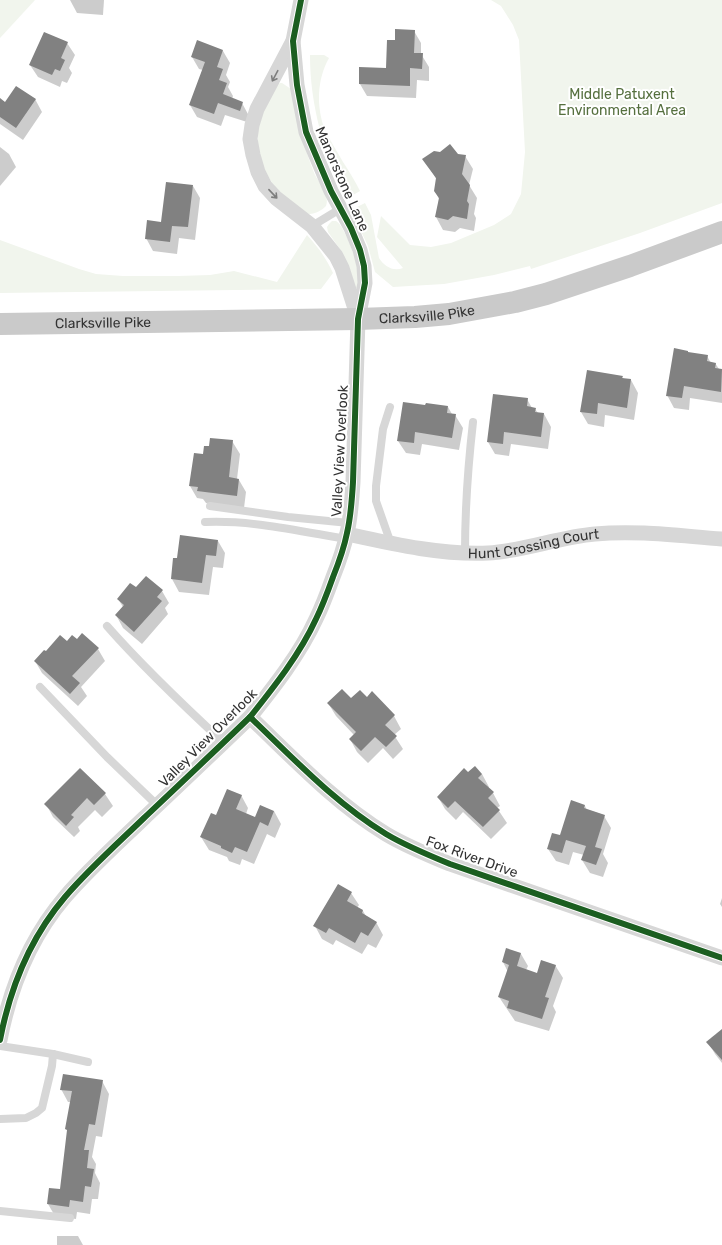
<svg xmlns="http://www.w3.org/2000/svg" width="722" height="1245" viewBox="0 0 722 1245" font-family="Rubik,sans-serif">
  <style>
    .green { fill: #f1f5ed }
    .shadow { fill: #0003 }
    .building { fill: #818181 }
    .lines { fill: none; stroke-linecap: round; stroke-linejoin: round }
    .service { stroke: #d7d7d7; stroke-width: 8 }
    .minor { stroke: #d7d7d7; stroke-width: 15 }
    .primary { stroke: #cacaca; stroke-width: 22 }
    .cycleway-casing { stroke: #fff; stroke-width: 8 }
    .cycleway { stroke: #1b5e20; stroke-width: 6 }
    .oneway { stroke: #7d7d7d }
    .labels { text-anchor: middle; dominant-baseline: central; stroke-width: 4; stroke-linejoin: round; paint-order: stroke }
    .park-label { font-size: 14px; fill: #56703f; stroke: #fff }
    .street-label { font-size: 14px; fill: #333; stroke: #fff }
  </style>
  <rect width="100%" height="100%" fill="#fff"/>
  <g class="green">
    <polygon points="0,0 35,0 0,38"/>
    <path d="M491 0H722V203L640 233 531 269 530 266 494 275 444 284 393 287 375 272 368 246 351 210 365 203 371 215 379 258C384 266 393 272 403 268L377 237 381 216 410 245 431 247 451 243 494 225 511 214 521 194 525 152 519 40 513 25 501 6Z"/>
    <path d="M310 55H324L329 58C317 79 316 107 325 130 330 141 337 151 343 162 349 171 355 181 360 191L346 199C324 153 310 106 310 55Z"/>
    <path d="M280 83H282L291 89C298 118 303 147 315 175 320 184 330 196 326 206 321 211 312 216 305 213 296 206 279 193 273 184 259 165 254 138 261 116 263 105 272 95 277 85Z"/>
    <path d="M332 221H336C344 225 356 259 358 269 359 275 359 282 360 288H354L342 252 328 232 327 227 329 224Z"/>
    <path d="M307 235C318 247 326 258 333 273L321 289 0 293V240L79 269 96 274 123 276H178L210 275 234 271 277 282Z"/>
  </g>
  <g class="shadow">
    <polygon points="70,0 104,0 103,15 77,13"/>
    <polygon points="414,31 421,43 421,54 429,67 429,81 417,80 416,98 367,96 360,84 387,69"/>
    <polygon points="67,43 75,55 69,68 72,73 67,83 62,81 60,87 38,77 30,65"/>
    <polygon points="223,51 230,63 226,75 230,82 228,87 233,96 232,99 242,103 249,116 247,122 225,115 221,126 197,117 190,105 203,70 199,69 192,57"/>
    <polygon points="35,99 42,112 23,140 0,124 0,101 5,104"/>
    <polygon points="0,147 9,154 16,167 0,186"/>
    <polygon points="457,155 465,156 473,169 469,185 477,198 474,214 476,218 474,231 460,228 455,232 443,230 436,217 439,199 435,191 437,180 424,159"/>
    <polygon points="193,186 200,198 195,240 179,238 177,254 153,251 146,238 162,223"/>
    <polygon points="688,353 707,356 711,363 715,363 719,369 722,370 722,403 690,398 689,410 674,408 667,395"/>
    <polygon points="622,377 624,379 631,380 638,393 634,420 605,415 604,427 588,424 581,412"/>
    <polygon points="527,399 532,408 535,409 538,413 544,414 551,427 548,449 511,444 509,456 495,454 488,442"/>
    <polygon points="448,407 452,414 455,415 463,428 459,450 422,444 420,455 406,453 398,441"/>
    <polygon points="232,441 240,454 237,479 239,480 246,492 244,508 206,503 203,499 197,498 190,486 204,456"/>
    <polygon points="218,541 225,553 223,568 213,567 209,595 179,592 172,579 174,559 178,559"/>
    <polygon points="136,589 162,591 169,603 165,608 168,614 142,644 123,628 116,615 123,607 118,599"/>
    <polygon points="77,640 98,649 105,661 81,687 87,696 78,706 42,673 35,661 46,652 67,642"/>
    <polygon points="372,693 394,716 401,729 394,735 403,749 393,759 383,748 368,763 357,752 350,739 354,735 336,716 328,703 367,698"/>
    <polygon points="80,769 105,794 113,806 102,817 95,810 78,827 80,831 74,837 53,817 46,804"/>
    <polygon points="468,774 482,774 489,787 488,788 493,793 500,806 497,808 507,823 491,839 463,812 456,820 445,809 438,797"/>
    <polygon points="241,795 248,808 246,814 256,819 274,811 281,824 275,838 267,834 254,864 242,859 240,865 229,861 227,857 209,850 201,837 217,817"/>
    <polygon points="572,802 585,806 587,810 604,816 611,828 603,854 608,863 603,877 590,873 582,860 584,855 573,852 569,865 556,861 548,849 561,836"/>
    <polygon points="351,893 359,905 357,908 363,911 366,916 376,922 383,935 376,948 368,944 362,954 336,940 333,945 322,939 315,926"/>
    <polygon points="722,898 722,907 720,904"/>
    <polygon points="507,949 521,954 528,966 526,970 538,974 555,965 563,978 553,1006 556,1012 549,1031 515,1021 499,997 508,972 503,962"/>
    <polygon points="722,1030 722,1063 715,1054 708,1042"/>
    <polygon points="102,1081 109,1094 102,1137 96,1136 92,1157 96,1164 95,1173 100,1183 98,1199 92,1199 90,1214 77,1212 76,1219 55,1216 48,1204 61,1191 71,1102 68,1102 61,1089"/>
    <polygon points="57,1236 78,1236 83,1245 86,1245 57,1245"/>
  </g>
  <g class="building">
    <polygon points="395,29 415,30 414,53 423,53 422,69 410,68 410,86 359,84 359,67 386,68 387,40 395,40"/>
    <polygon points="44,32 68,42 61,58 65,60 60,71 55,69 52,75 29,65"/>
    <polygon points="197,40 223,50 217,67 223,69 219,80 227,83 223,94 243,102 240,111 218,103 214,114 189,105 205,62 191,57"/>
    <polygon points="16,86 36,99 16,128 0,117 0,98 5,102"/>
    <polygon points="450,144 458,154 466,155 462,174 470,185 467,201 469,204 467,219 453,216 448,220 435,217 439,198 434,191 436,178 422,159 434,151 440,152"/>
    <polygon points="166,182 193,185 188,227 172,226 170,242 145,239 147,220 161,222"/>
    <polygon points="674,348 688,351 688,352 708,355 707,361 716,363 715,368 722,369 721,392 684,386 682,398 666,396"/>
    <polygon points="587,370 623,376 622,378 631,379 627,408 598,403 597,414 580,412"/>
    <polygon points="493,394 528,398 527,406 536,408 535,412 544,413 541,437 504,432 503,444 487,442"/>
    <polygon points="403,402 425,405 426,403 448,406 447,413 456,414 452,438 415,432 414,443 397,441"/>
    <polygon points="210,438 233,440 229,477 239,479 237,496 197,491 198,487 189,486 194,453 203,454 204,446 209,446"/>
    <polygon points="180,535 218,540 216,556 206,555 202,583 171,579 173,558 177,558"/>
    <polygon points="146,576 163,590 157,597 162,601 134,632 115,615 124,605 117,599 130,583 136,587"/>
    <polygon points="82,633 99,648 72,676 80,683 70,694 34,661 44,650 46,651 60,635 67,641 72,635 77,639"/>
    <polygon points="342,689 351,698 360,690 367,697 372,691 395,715 385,725 397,736 386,747 375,737 361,751 349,739 356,732 327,703"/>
    <polygon points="475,766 482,774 478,778 494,792 488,798 500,810 483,827 455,801 448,808 437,797 464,768 468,772"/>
    <polygon points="80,768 106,793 94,805 87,798 71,815 74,817 66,826 44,804"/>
    <polygon points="227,789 242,795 236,809 255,817 260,805 274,811 268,826 260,822 247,852 235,847 232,853 221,848 221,846 200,837 211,813 216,815"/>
    <polygon points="571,800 585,805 584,808 605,815 595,847 602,849 596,865 581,860 586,846 566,840 562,853 547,849 552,833 560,835"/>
    <polygon points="338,884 352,892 347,901 363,910 362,913 377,922 368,936 361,932 355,943 329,928 326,933 313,926"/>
    <polygon points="506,948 521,953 517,966 537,973 541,960 556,965 545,997 549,998 542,1019 507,1008 509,1001 498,997 509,965 502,962"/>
    <polygon points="722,1029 722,1060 706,1042"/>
    <polygon points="63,1074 103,1080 95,1125 89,1124 84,1150 89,1150 87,1168 94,1169 91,1187 85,1186 83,1202 70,1200 69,1207 47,1204 49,1188 60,1189 67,1130 65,1129 72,1091 60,1090"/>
  </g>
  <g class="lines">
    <g class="service">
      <polyline points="312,226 340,209"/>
      <polyline points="210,506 288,517 349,523"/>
      <path d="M205 522C252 520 299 531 346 539"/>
      <polyline points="389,543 389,538 376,501 376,486 383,429 390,407"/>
      <path d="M465 553C465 509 468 466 473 422"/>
      <path d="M107 626C143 667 183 705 223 742"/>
      <polyline points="40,687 107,757 157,805"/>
      <polyline points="0,1046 53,1054 88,1062"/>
      <polyline points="0,1119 26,1118 36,1113 42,1108 52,1066 53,1054"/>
      <polyline points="0,1211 70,1218"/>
    </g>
    <g class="minor">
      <polyline points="293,41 257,109 252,125 250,139 253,155 258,172 265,186 276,198 312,226 336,256 342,268 358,318"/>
      <path id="s1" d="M347 534C393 544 441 555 488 553 524 551 559 537 595 534 637 530 680 536 722 539"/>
      <path d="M250 717C293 758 335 803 386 834 406 846 428 855 450 864L722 958"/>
      <path d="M0 1040C10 988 30 938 65 897 89 869 117 844 144 818 180 784 215 751 250 717 274 687 300 654 316 619 323 605 328 591 333 577 339 562 344 548 347 533 351 516 352 499 353 482L358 319 365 283 364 266 360 250 351 228 331 191 306 132 297 85 293 41 301 0"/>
    </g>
    <path class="primary" id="s2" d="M0 324 358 319 415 317 449 314 515 302 546 294 630 266 722 232"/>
    <g class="cycleway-casing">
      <g id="cycleway">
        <path d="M250 717C293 758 335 803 386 834 406 846 428 855 450 864L722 958"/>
        <path d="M0 1040C10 988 30 938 65 897 89 869 117 844 144 818 180 784 215 751 250 717 274 687 300 654 316 619 323 605 328 591 333 577 339 562 344 548 347 533 351 516 352 499 353 482L358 319 365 283 364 266 360 250 351 228 331 191 306 132 297 85 293 41 301 0"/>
      </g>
    </g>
    <use href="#cycleway" class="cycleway"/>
  </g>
  <defs><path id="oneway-shaft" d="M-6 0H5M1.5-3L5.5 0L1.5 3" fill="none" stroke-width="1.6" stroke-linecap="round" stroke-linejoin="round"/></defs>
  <g class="oneway">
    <use href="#oneway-shaft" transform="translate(275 76) rotate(118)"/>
    <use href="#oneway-shaft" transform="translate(273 194) rotate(47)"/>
  </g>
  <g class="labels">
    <g class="park-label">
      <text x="622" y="94">Middle Patuxent<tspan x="622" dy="16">Environmental Area</tspan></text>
    </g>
    <g class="street-label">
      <text transform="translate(342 179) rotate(66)">Manorstone Lane</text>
      <text stroke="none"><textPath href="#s2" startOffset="427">Clarksville Pike</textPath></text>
      <text stroke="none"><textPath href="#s2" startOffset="103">Clarksville Pike</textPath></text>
      <text transform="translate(340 451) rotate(-87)">Valley View Overlook</text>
      <text stroke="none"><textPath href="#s1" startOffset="189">Hunt Crossing Court</textPath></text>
      <text transform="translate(208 738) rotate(-45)">Valley View Overlook</text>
      <text transform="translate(472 857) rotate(20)">Fox River Drive</text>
    </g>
  </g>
</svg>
